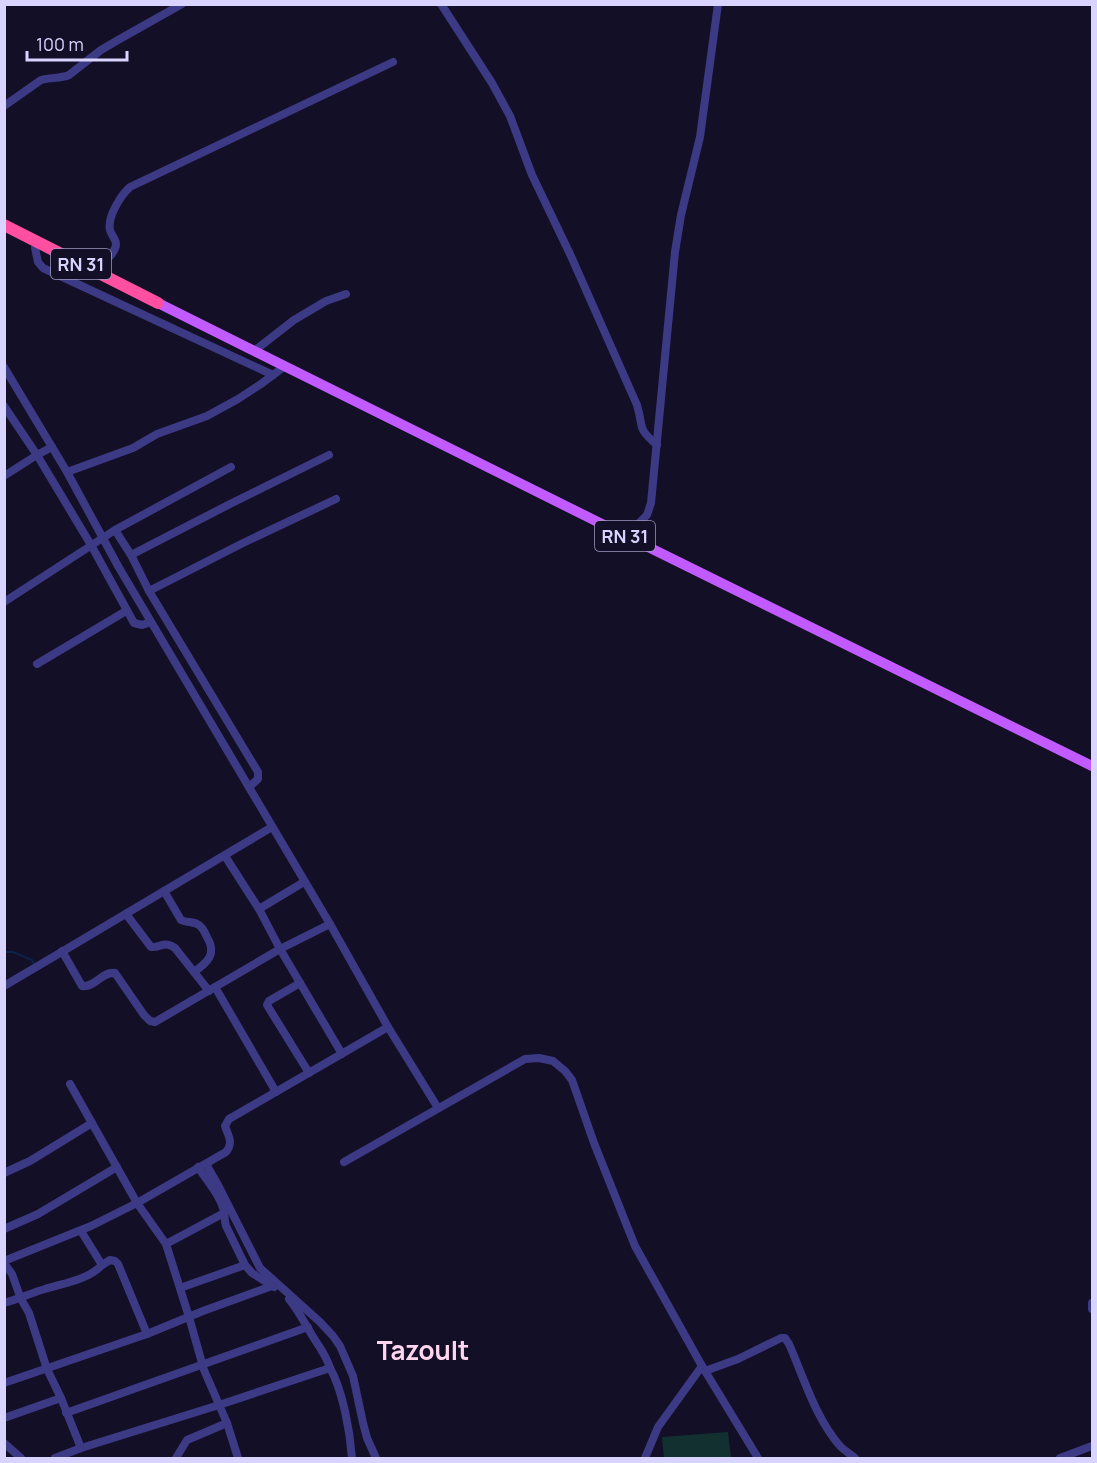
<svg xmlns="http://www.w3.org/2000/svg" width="1097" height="1463" viewBox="0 0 1097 1463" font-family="Manrope,sans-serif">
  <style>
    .green { fill: #12302f }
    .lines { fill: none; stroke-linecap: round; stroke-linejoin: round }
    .stream { stroke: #0c2248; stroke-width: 2 }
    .minor { stroke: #3d3a85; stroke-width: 8 }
    .major { stroke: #c25bff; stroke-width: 10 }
    .highway { stroke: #ff4fa3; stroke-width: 12 }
    .labels { text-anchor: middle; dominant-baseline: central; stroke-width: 5; stroke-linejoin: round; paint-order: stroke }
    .shield { fill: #130f26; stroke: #9e99be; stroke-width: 1.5 }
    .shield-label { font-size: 18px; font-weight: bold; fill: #d9d4ff }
    .district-label { font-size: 26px; font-weight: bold; fill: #ffd6f0; stroke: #130f26 }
  </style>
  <rect width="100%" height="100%" fill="#130f26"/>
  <polygon class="green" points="728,1432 731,1458 664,1458 662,1437"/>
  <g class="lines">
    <polyline class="stream" points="4,952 13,952 32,960 34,964"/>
    <g class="minor">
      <path d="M441 4 492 83 510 116 532 175 570 254 637 405C644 428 636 427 657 445"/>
      <path d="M4 106 41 80C51 77 60 79 69 75L101 50 118 40 182 4"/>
      <polyline points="35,248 38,262 43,268 273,375"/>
      <path d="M95 271C101 264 116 254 116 244 116 239 111 235 110 230 107 217 121 195 130 187L393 62"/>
      <polyline points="254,351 294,320 326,301 346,294"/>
      <path d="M4 367 67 472 118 566 330 924 388 1027 229 1119 225 1126C228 1136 234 1142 226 1152L137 1203 166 1244 189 1317 204 1370 227 1423 238 1458"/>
      <polyline points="4,406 37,455 91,545 134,623 142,625 151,622"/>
      <polyline points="67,472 133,448 157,434 207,416 238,399 261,384 285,366"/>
      <polyline points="4,476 37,455 52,447"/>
      <polyline points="115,530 131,555 149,591 258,772 258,779 249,787"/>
      <polyline points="626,536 647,515 651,503 675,252 681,215 700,137 718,4"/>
      <polyline points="131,555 230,504 329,455"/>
      <polyline points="149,591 243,543 336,499"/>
      <polyline points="4,602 115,530 231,467"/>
      <polyline points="37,664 126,611"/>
      <polyline points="225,856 259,909 280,949 342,1054"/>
      <path d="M164 891 181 920C187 923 193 921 199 925 203 928 205 933 207 937 217 954 208 962 194 972"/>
      <polyline points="259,909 304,882"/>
      <path d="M126 914 151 947C161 948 164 940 175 948L209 991"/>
      <path d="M62 951 82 986C95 988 102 971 115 973L144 1015 150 1021 155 1022 280 949 330 924"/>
      <polyline points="300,983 269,1001 267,1005 309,1073"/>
      <polyline points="4,986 43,963 272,827"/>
      <polyline points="215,987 276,1092"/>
      <polyline points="388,1027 438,1108"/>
      <polyline points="344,1162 525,1059 539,1058 553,1061 565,1071 572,1080 594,1143 635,1246 702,1366 758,1458"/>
      <polyline points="206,1164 218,1185 260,1268 320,1322 333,1336 340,1346 353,1376 363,1423 367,1438 376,1458"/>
      <path d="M198 1167C207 1181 220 1195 224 1211 225 1216 224 1220 226 1226L245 1265 252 1273 274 1287"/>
      <polyline points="4,1173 30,1161 92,1123"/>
      <polyline points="4,1229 38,1214 117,1167"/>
      <polyline points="81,1231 102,1265 110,1260 115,1261 118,1264 147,1334"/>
      <polyline points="166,1244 224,1213"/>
      <polyline points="4,1261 91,1226 137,1203 70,1084"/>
      <polyline points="4,1263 12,1274 21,1299 29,1313 47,1369 61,1398 81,1448"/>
      <polyline points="180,1288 245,1265"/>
      <path d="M289 1299C301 1314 307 1328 317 1343 323 1352 327 1358 330 1368"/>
      <path d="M4 1303C19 1299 31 1293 45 1289 64 1283 88 1280 102 1265"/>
      <polyline points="1092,1303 1092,1309"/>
      <path d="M705 1371 738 1359 781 1338H785L789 1344C804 1378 815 1417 840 1446 844 1450 850 1454 855 1458"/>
      <polyline points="4,1383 147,1334 203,1311 272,1286"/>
      <polyline points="66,1413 308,1327"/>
      <polyline points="4,1418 61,1398"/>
      <polyline points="4,1443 21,1458"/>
      <path d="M55 1458 81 1448 219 1405 330 1368C343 1391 350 1432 352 1458"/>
      <polyline points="176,1458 187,1440 227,1423"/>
      <polyline points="645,1458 658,1427 702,1366"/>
      <polyline points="1060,1458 1092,1446"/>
    </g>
    <polyline class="major" points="158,303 626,536 1092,766"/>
    <polyline class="highway" points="4,225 158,303"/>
  </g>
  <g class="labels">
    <g class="shield">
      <rect x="51" y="249" width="60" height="30" rx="4.5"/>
      <rect x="595" y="521" width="60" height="30" rx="4.5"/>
    </g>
    <g class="shield-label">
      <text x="81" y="264">RN 31</text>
      <text x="625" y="536">RN 31</text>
    </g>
    <g class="district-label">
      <text x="423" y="1350">Tazoult</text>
    </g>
  </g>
  <rect width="1097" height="1463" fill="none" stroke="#d9d4ff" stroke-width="12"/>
  <path d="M27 51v9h100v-9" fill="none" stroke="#d9d4ff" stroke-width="3"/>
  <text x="36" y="51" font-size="18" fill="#d9d4ff" stroke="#130f26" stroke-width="4.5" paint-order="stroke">100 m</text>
</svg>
